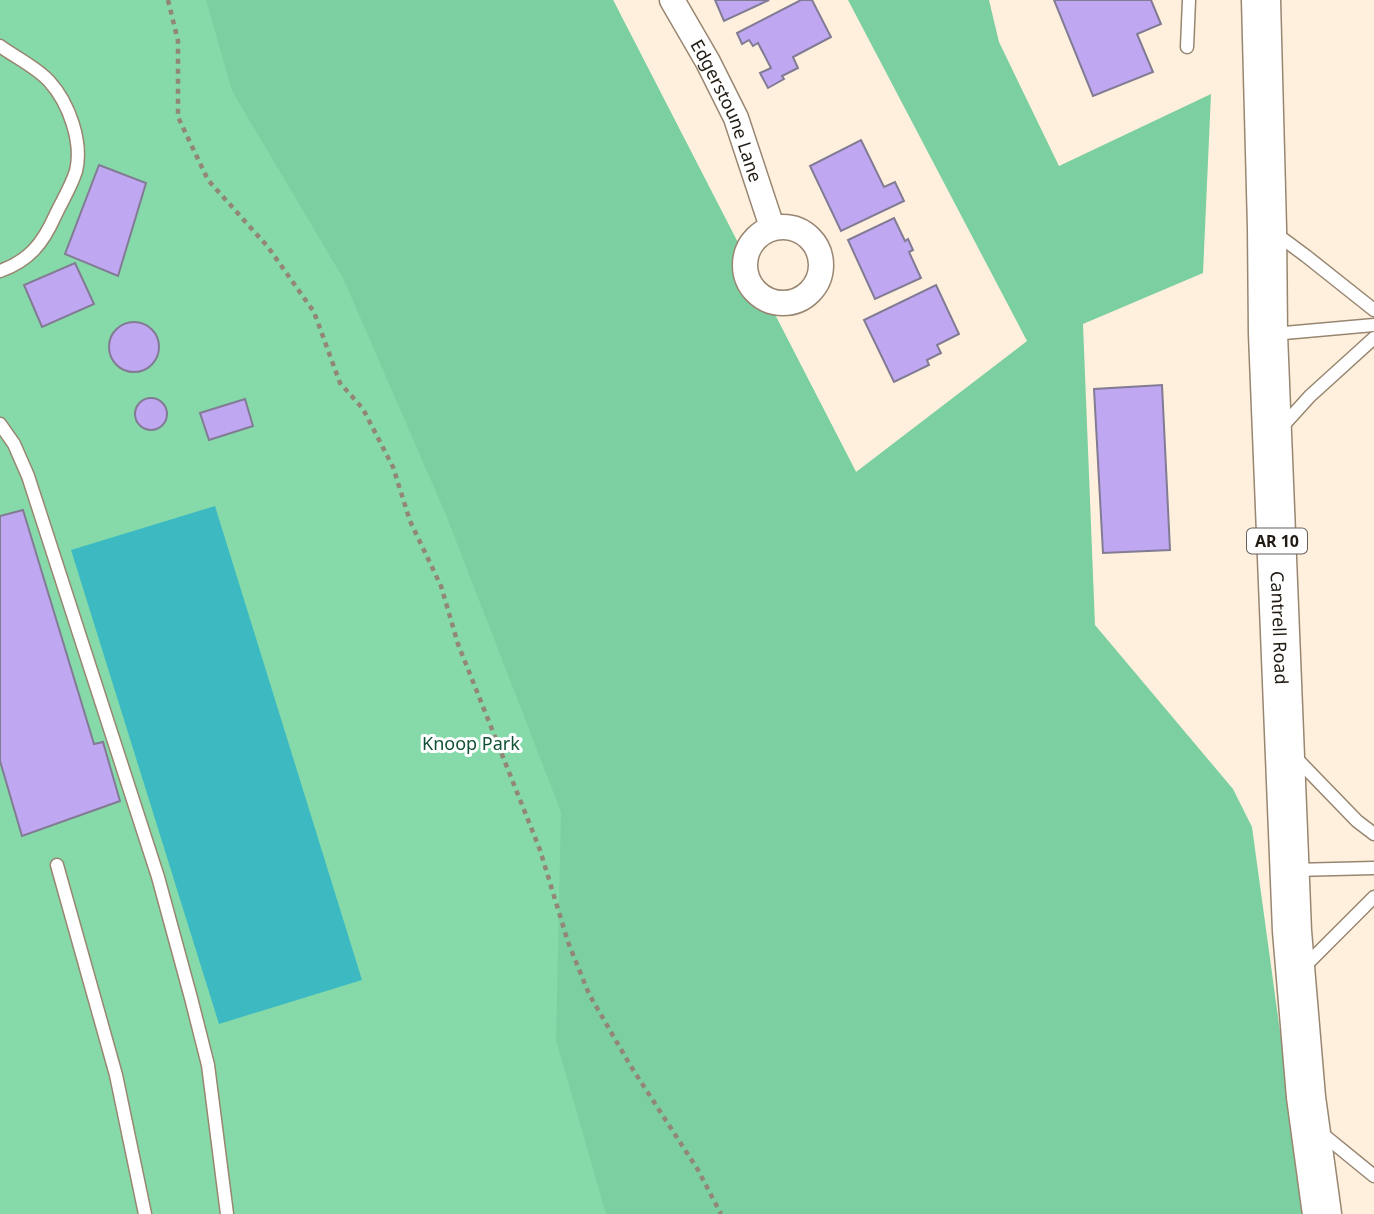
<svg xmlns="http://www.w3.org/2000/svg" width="1374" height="1214" viewBox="0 0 1374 1214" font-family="'Noto Sans',sans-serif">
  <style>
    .green { fill: #86daaa }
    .forest { fill: #7ccfa0 }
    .water { fill: #3dbac1 }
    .building { fill: #bfa7f2; stroke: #827b94; stroke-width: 2 }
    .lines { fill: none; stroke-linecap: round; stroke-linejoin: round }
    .lane-casing { stroke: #988671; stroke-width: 15 }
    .street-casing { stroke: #988671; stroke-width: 27 }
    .primary-casing { stroke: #988671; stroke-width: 41 }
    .path { stroke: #918678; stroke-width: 4.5; stroke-dasharray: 5 5; stroke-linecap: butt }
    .lane { stroke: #fff; stroke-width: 12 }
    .street { stroke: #fff; stroke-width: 24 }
    .primary { stroke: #fff; stroke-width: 38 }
    .labels { text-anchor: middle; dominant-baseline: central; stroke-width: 6; stroke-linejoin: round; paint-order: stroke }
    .shield { fill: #fff; stroke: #645f5a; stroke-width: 2 }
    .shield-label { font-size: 16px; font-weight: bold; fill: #221b13 }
    .street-label { font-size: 18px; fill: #221b13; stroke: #fff }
    .park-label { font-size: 18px; fill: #105133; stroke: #fff }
  </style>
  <rect width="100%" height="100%" fill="#fff0dd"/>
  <polygon class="green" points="0,0 613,0 856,472 1300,1214 0,1214"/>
  <polygon class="forest" points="206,0 613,0 856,472 1027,341 848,0 989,0 999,42 1059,166 1211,94 1203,273 1083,324 1095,625 1233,789 1252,827 1305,1214 606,1214 556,1040 561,812 446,515 343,278 232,91"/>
  <polygon class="water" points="215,506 362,980 219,1024 71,550"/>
  <g class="building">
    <polygon points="715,0 769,0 724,21"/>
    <polygon points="801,0 812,0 831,37 793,57 798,68 782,76 784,79 768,88 760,73 771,68 758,43 753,46 749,40 742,44 737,33"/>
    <polygon points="1054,0 1151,0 1161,24 1137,34 1153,72 1093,96"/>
    <polygon points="861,140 884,187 895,182 904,201 841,231 810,166"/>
    <polygon points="99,165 146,183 118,276 65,254"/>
    <polygon points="894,218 905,241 908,239 913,250 909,252 921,278 875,299 848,240"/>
    <polygon points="75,263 94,304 42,327 24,285"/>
    <polygon points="936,285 959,334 937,345 941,353 927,360 929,365 894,382 864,320"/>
    <circle cx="134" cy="347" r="25"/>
    <polygon points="1162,385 1170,550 1103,553 1094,389"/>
    <circle cx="151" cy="414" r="16"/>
    <polygon points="245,399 253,426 209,440 200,413"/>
    <polygon points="23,510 94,744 103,742 120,801 22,836 0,761 0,516"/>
  </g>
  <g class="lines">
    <g class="lane-casing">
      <g id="lane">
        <path d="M0 46C15 57 36 67 49 81 69 103 83 142 76 171 71 187 62 201 55 216 43 243 29 261 0 271"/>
        <polyline points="1187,47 1189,0"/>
        <polyline points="1275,233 1306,256 1374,310"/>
        <polyline points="1273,334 1374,325"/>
        <polyline points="0,424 14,444 28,476 158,877 191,998 208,1065 227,1214"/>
        <polyline points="1280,429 1310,396 1374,338"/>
        <polyline points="1294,756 1357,821 1374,834"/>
        <polyline points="57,865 116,1075 145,1214"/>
        <polyline points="1294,870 1374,868"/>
        <polyline points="1304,967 1374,897"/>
        <polyline points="1320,1132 1374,1176"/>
      </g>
    </g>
    <g class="street-casing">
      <g id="street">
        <path id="s1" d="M672 0 708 62 736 118 772 227"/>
        <circle cx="783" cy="265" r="38"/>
      </g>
    </g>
    <g class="primary-casing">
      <g id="primary">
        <path id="s2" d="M1261 0 1267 228 1268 334 1292 931 1306 1097 1322 1214"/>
      </g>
    </g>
    <polyline class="path" points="168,0 178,41 178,117 208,180 268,247 314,312 340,383 363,409 393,467 410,521 441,586 458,644 540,850 568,942 589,994 630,1065 698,1170 721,1214"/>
    <use href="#lane" class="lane"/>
    <use href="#street" class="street"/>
    <use href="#primary" class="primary"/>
  </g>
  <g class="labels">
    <rect class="shield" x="1247" y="528.5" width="60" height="25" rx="5"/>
    <g class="shield-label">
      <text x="1277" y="541">AR 10</text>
    </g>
    <g class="street-label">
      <text stroke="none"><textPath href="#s1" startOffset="124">Edgerstoune Lane</textPath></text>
      <text stroke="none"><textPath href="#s2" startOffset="628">Cantrell Road</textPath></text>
    </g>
    <g class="park-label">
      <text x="471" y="743">Knoop Park</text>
    </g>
  </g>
</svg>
